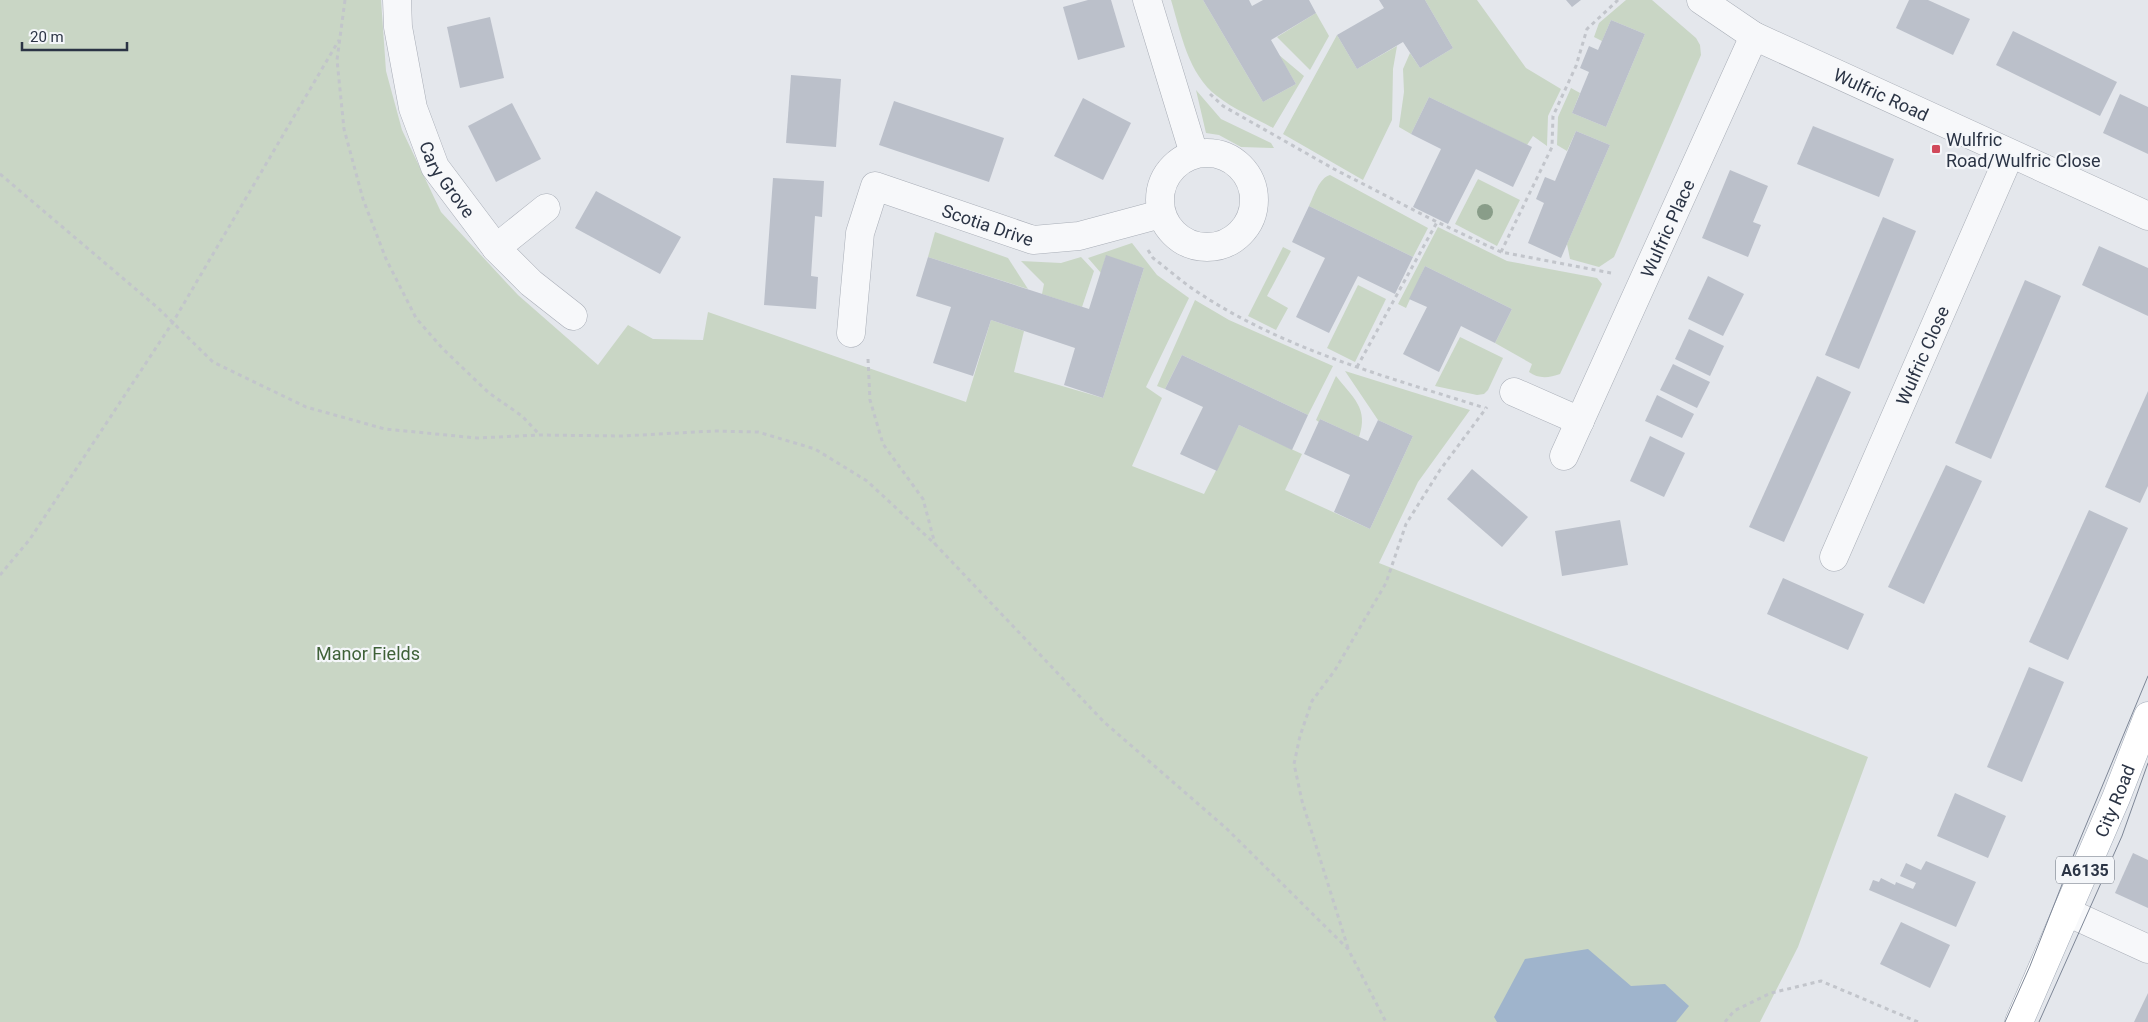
<svg xmlns="http://www.w3.org/2000/svg" width="2148" height="1022" viewBox="0 0 2148 1022" font-family="Roboto,sans-serif">
  <style>
    .green { fill: #c9d6c5 }
    .water { fill: #9fb4cc }
    .building { fill: #bbc0ca }
    .lines { fill: none; stroke-linecap: round; stroke-linejoin: round }
    .minor-casing { stroke: #a9aeb7; stroke-width: 29 }
    .major-casing { stroke: #a3abb8; stroke-width: 29 }
    .path { stroke: #c2c5cb; stroke-width: 3; stroke-dasharray: 4 4; stroke-linecap: butt }
    .minor { stroke: #f7f8fa; stroke-width: 28 }
    .major { stroke: #fff; stroke-width: 28 }
    .tram { stroke: #7d8696; stroke-width: 1 }
    .tree { fill: #899d89 }
    .poi-dot { fill: #d1495b; stroke: #f4f6f9; stroke-width: 2 }
    .labels { text-anchor: middle; dominant-baseline: central; stroke-width: 4.5; stroke-linejoin: round; paint-order: stroke }
    .shield { fill: #f4f6f9; stroke: #676e7b; stroke-width: 1 }
    .shield-label { font-size: 16px; font-weight: bold; fill: #2b3445 }
    .street-label { font-size: 18px; fill: #2b3445; stroke: #f4f6f9 }
    .poi-label { font-size: 18px; fill: #2b3445; stroke: #f4f6f9; text-anchor: start }
    .park-label { font-size: 18px; fill: #3f6138; stroke: #f4f6f9 }
  </style>
  <rect width="100%" height="100%" fill="#e4e7ec"/>
  <g class="green">
    <polygon points="0,0 381,0 386,71 402,130 441,212 518,295 598,365 628,325 653,339 703,340 708,312 966,402 991,320 1024,331 1014,372 1103,398 1144,268 1106,256 1101,273 1088,258 1132,243 1157,275 1189,298 1146,387 1162,398 1132,466 1204,494 1239,425 1302,454 1285,490 1370,529 1413,436 1378,420 1345,371 1470,410 1418,482 1379,563 1868,757 1798,947 1760,1022 0,1022"/>
    <path d="M1171 0H1203L1263 102 1296 84 1279 55 1304 76 1273 128C1255 118 1233 109 1217 96 1188 74 1181 33 1171 0Z"/>
    <polygon points="1425,0 1477,0 1526,68 1561,89 1548,116 1547,146 1533,136 1527,145 1429,97 1411,134 1399,127 1404,92 1403,69 1410,53 1420,68 1453,48"/>
    <polygon points="1626,0 1652,0 1696,38 1700,45 1701,55 1614,257 1599,267 1570,259 1567,244 1610,145 1576,131 1567,151 1557,145 1558,117 1571,88 1580,93 1572,113 1606,127 1645,34 1611,20 1602,41 1594,37 1599,23"/>
    <polygon points="1316,13 1329,36 1310,70 1277,37"/>
    <polygon points="1337,35 1357,69 1397,46 1393,69 1392,120 1363,180 1283,134"/>
    <polygon points="1196,90 1221,119 1271,143 1274,148 1241,147 1219,135 1206,133"/>
    <path d="M1330 175 1428 228 1413 257 1309 206C1314 196 1319 178 1330 175Z"/>
    <polygon points="1478,179 1520,200 1497,246 1455,224"/>
    <path d="M1438 227 1507 261 1597 278 1602 284 1560 374C1549 378 1538 379 1529 372L1532 364 1495 343 1512 309 1425 266 1406 308 1398 304Z"/>
    <polygon points="935,232 1008,258 1028,289 928,257"/>
    <polygon points="1283,247 1291,251 1267,296 1288,308 1276,330 1248,316"/>
    <polygon points="1081,257 1094,271 1082,307 1042,294 1044,284 1021,261 1061,263"/>
    <polygon points="1358,285 1386,299 1355,362 1327,348"/>
    <polygon points="1195,300 1229,320 1333,366 1308,415 1182,355 1165,389 1157,386"/>
    <polygon points="1460,337 1503,358 1488,390 1484,394 1477,395 1435,386"/>
    <path d="M1336 376C1353 398 1369 408 1359 437L1320 419 1319 422 1316 420Z"/>
  </g>
  <polygon class="water" points="1588,949 1631,986 1665,984 1689,1006 1676,1022 1497,1022 1494,1017 1525,959"/>
  <g class="building">
    <polygon points="1088,0 1111,0 1125,47 1078,60 1063,7"/>
    <polygon points="1203,0 1249,0 1252,6 1263,0 1309,0 1316,13 1271,40 1296,84 1263,102"/>
    <polygon points="1379,0 1425,0 1453,48 1420,68 1403,42 1357,69 1337,35 1384,8"/>
    <polygon points="1566,0 1581,0 1572,7"/>
    <polygon points="1909,0 1928,0 1970,19 1953,55 1896,28"/>
    <polygon points="490,17 504,78 460,88 447,27"/>
    <polygon points="1611,20 1645,34 1606,127 1572,113 1589,72 1580,68 1589,46 1598,50"/>
    <polygon points="2013,31 2117,82 2100,116 1996,65"/>
    <polygon points="791,75 841,79 836,147 786,143"/>
    <polygon points="2120,94 2148,107 2148,154 2103,133"/>
    <polygon points="1429,97 1532,147 1513,187 1476,169 1448,224 1413,207 1441,149 1411,134"/>
    <polygon points="1083,98 1131,123 1103,180 1054,156"/>
    <polygon points="894,101 1004,138 989,182 879,145"/>
    <polygon points="512,103 541,159 496,182 468,126"/>
    <polygon points="1813,126 1894,159 1879,197 1797,164"/>
    <polygon points="1576,131 1610,145 1561,258 1528,243 1544,203 1536,199 1545,177 1555,181"/>
    <polygon points="1730,170 1768,186 1753,222 1761,225 1748,257 1702,238"/>
    <polygon points="773,178 824,181 822,217 815,216 811,276 818,277 816,309 764,305"/>
    <polygon points="596,191 681,237 660,274 575,228"/>
    <polygon points="1309,206 1413,257 1395,294 1358,276 1329,333 1296,317 1325,258 1292,242"/>
    <polygon points="1883,217 1916,231 1859,369 1825,355"/>
    <polygon points="2099,246 2148,268 2148,316 2082,285"/>
    <polygon points="1106,255 1144,268 1103,398 1064,385 1075,348 991,320 973,376 933,363 951,307 916,296 928,257 1089,309"/>
    <polygon points="1425,266 1512,309 1495,343 1461,326 1439,372 1403,354 1427,307 1409,299"/>
    <polygon points="1708,276 1744,294 1723,336 1688,319"/>
    <polygon points="2025,280 2061,296 1991,459 1955,443"/>
    <polygon points="1689,329 1724,346 1710,376 1675,359"/>
    <polygon points="1182,355 1308,415 1292,450 1239,425 1217,471 1180,454 1203,407 1165,389"/>
    <polygon points="1673,364 1710,382 1697,408 1660,390"/>
    <polygon points="1817,376 1851,392 1784,542 1749,527"/>
    <polygon points="2148,391 2148,486 2140,503 2105,487"/>
    <polygon points="1657,395 1694,414 1682,438 1645,421"/>
    <polygon points="1320,419 1368,441 1378,420 1413,436 1370,529 1334,512 1350,475 1304,454"/>
    <polygon points="1650,436 1685,453 1664,497 1630,481"/>
    <polygon points="1946,465 1982,481 1924,604 1888,587"/>
    <polygon points="1472,469 1528,517 1502,547 1447,499"/>
    <polygon points="2089,510 2128,528 2068,660 2029,642"/>
    <polygon points="1620,520 1628,565 1562,576 1555,531"/>
    <polygon points="1783,578 1864,614 1848,650 1767,614"/>
    <polygon points="2029,667 2064,682 2022,782 1987,767"/>
    <polygon points="1955,793 2006,816 1988,858 1937,836"/>
    <polygon points="2133,853 2148,860 2148,908 2115,893"/>
    <polygon points="1926,861 1976,882 1956,927 1869,890 1873,880 1879,882 1881,878 1895,885 1896,882 1913,889 1916,883 1900,876 1906,863 1921,870"/>
    <polygon points="1901,922 1950,945 1930,988 1880,964"/>
    <polygon points="2148,993 2148,1022 2134,1022"/>
  </g>
  <g class="lines">
    <g class="minor-casing">
      <g id="minor">
        <path id="s1" d="M397 0 398 27 413 108 435 167 496 248 531 283 573 316"/>
        <polyline points="1147,0 1194,154"/>
        <path id="s2" d="M1701 0 1754 36 2148 216"/>
        <circle cx="1207" cy="200" r="47"/>
        <polyline points="496,248 546,208"/>
        <path id="s3" d="M851 333 860 233 875 186 1033 240 1079 236 1161 214"/>
        <polyline points="1514,392 1580,421"/>
        <path id="s4" d="M1564 456 1754 36"/>
        <path id="s5" d="M1834 557 2010 154"/>
        <polyline points="2067,912 2148,949"/>
      </g>
    </g>
    <g class="major-casing">
      <g id="major">
        <path id="s6" d="M2019 1022 2116 798 2148 716"/>
      </g>
    </g>
    <g class="path">
      <polyline points="345,0 337,60 344,129 363,199 386,259 416,318 443,349 489,393 522,416 539,434"/>
      <polyline points="1210,94 1223,106 1334,169 1437,222 1501,252 1611,273"/>
      <polyline points="0,174 158,308 213,362 306,407 385,429 477,438 539,435 623,436 714,431 758,432 815,449 867,481 935,544 1104,722 1227,829 1348,949 1386,1022"/>
      <path d="M1148 250 1153 258C1168 269 1183 283 1199 293 1285 350 1388 377 1485 408"/>
      <polyline points="1501,252 1552,147 1553,116 1576,66 1587,29 1618,0"/>
      <polyline points="868,359 870,400 883,444 923,499 935,544"/>
      <polyline points="1357,367 1437,222"/>
      <polyline points="0,575 30,539 173,322 339,40"/>
      <polyline points="1348,948 1302,801 1294,764 1300,736 1312,701 1335,670 1386,583 1406,524 1440,470 1487,407"/>
      <polyline points="1725,1022 1734,1011 1771,993 1821,981 1918,1022"/>
    </g>
    <use href="#minor" class="minor"/>
    <use href="#major" class="major"/>
    <g class="tram">
      <polyline points="2005,1022 2030,966 2074,854 2148,676"/>
      <polyline points="2039,1022 2122,836 2148,763"/>
    </g>
  </g>
  <circle class="tree" cx="1485" cy="212" r="8"/>
  <rect class="poi-dot" x="1931" y="144" width="10" height="10" rx="2.5"/>
  <g class="labels">
    <rect class="shield" x="2056" y="856.5" width="58" height="27" rx="4"/>
    <g class="shield-label">
      <text x="2085" y="870">A6135</text>
    </g>
    <g class="street-label">
      <text stroke="none"><textPath href="#s2" startOffset="204">Wulfric Road</textPath></text>
      <text stroke="none"><textPath href="#s1" startOffset="189">Cary Grove</textPath></text>
      <text stroke="none"><textPath href="#s3" startOffset="269">Scotia Drive</textPath></text>
      <text stroke="none"><textPath href="#s4" startOffset="250">Wulfric Place</textPath></text>
      <text stroke="none"><textPath href="#s5" startOffset="220">Wulfric Close</textPath></text>
      <text stroke="none"><textPath href="#s6" startOffset="241">City Road</textPath></text>
    </g>
    <g class="poi-label">
      <text x="1946" y="139">Wulfric<tspan x="1946" dy="21">Road/Wulfric Close</tspan></text>
    </g>
    <g class="park-label">
      <text x="368" y="653">Manor Fields</text>
    </g>
  </g>
  <path d="M22 42v8h105v-8" fill="none" stroke="#2b3445" stroke-width="2.5"/>
  <text x="30" y="42" font-size="15" fill="#2b3445" stroke="#f4f6f9" stroke-width="4" paint-order="stroke">20 m</text>
</svg>
